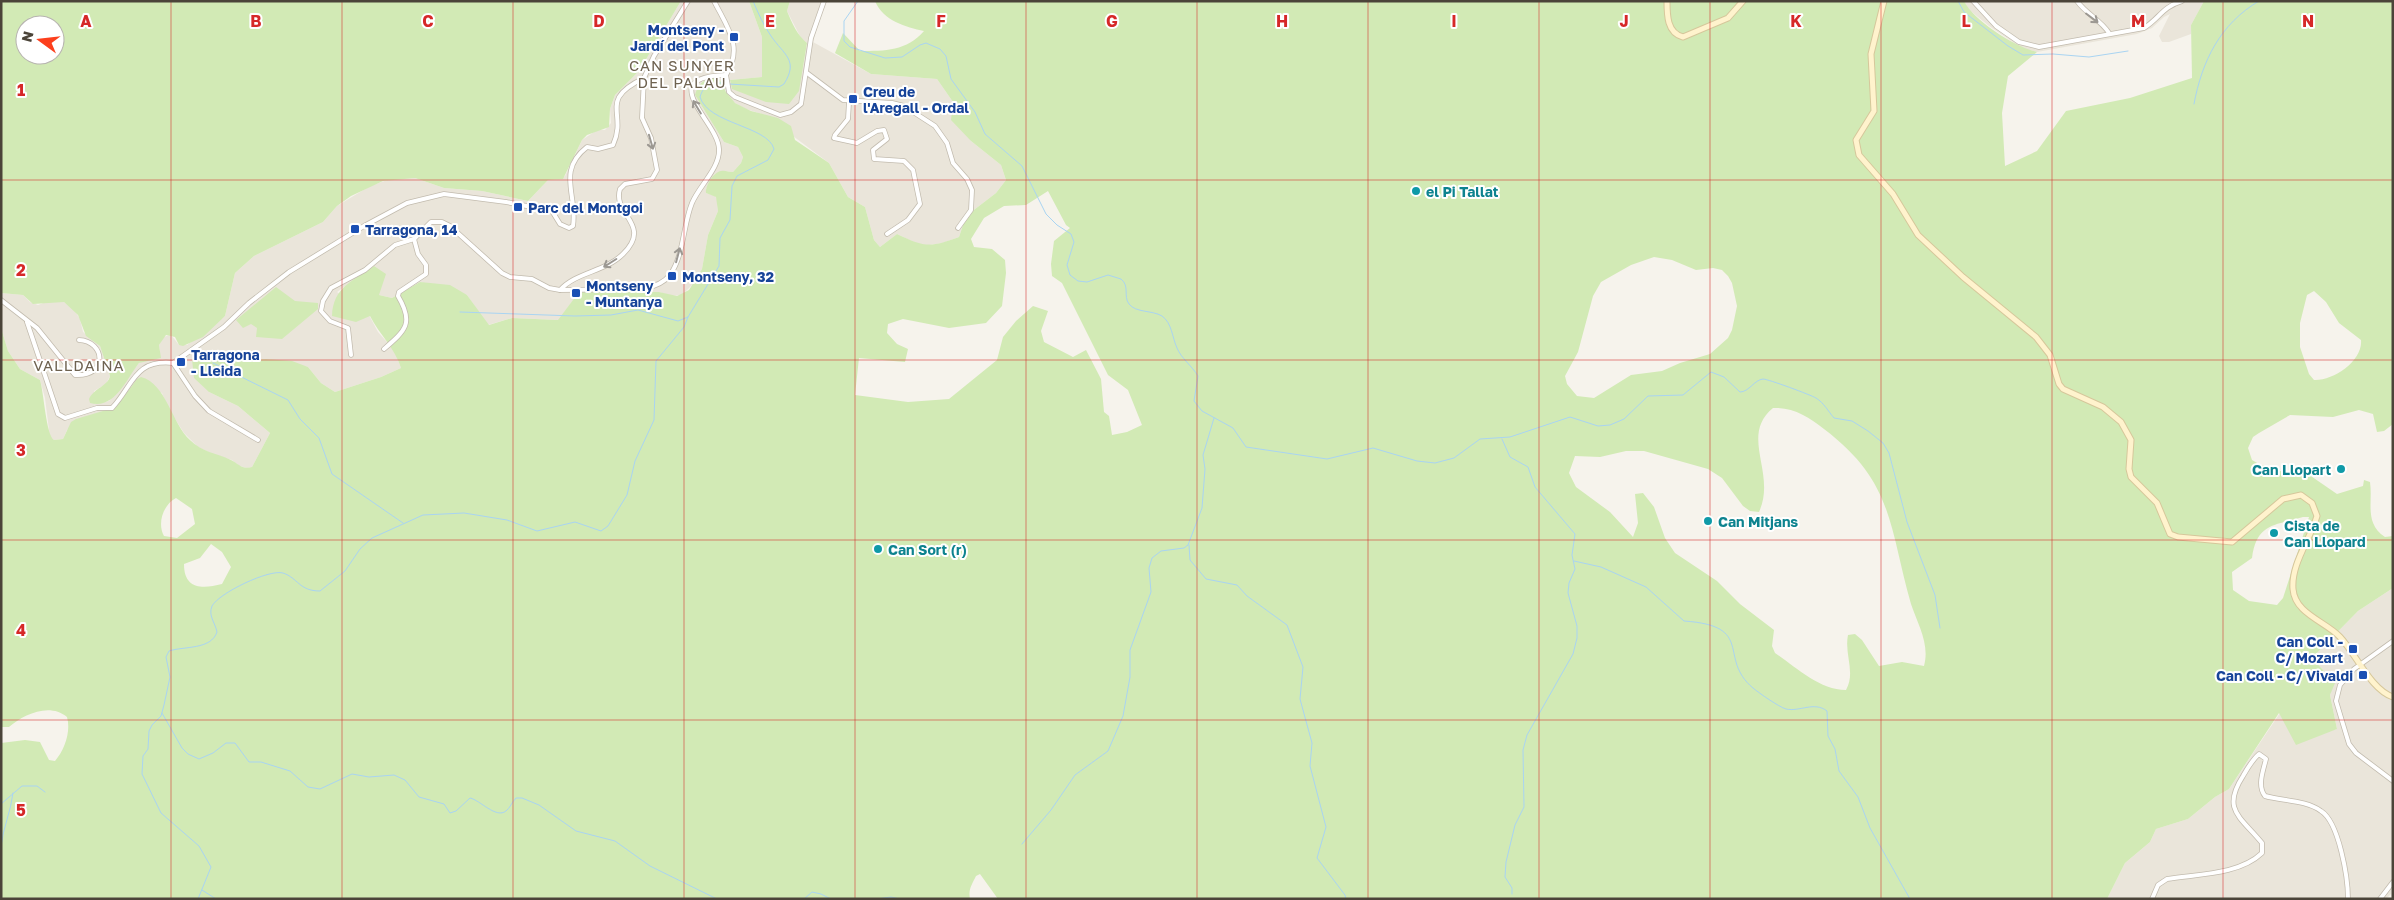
<svg xmlns="http://www.w3.org/2000/svg" width="2394" height="900" viewBox="0 0 2394 900" font-family="'Golos Text',sans-serif">
  <style>
    .residential { fill: #eae5da }
    .green { fill: #d2eab5; fill-rule: evenodd }
    .lines { fill: none; stroke-linecap: round; stroke-linejoin: round }
    .stream { stroke: #a9d4f2; stroke-width: 1 }
    .street-casing { stroke: #c2bbae; stroke-width: 5.5 }
    .secondary-casing { stroke: #d6c79b; stroke-width: 7 }
    .street { stroke: #fff; stroke-width: 4 }
    .secondary { stroke: #fff3cd; stroke-width: 5 }
    .oneway { stroke: #9c9892 }
    .grid { fill: none; stroke: #d62828; stroke-width: 1; stroke-opacity: 0.55 }
    .transit-dot { fill: #1a4fb4; stroke: #fff; stroke-width: 2 }
    .culture-dot { fill: #0f9aa8; stroke: #fff; stroke-width: 2 }
    .labels { text-anchor: middle; dominant-baseline: central; stroke-width: 4; stroke-linejoin: round; paint-order: stroke }
    .transit-label { font-size: 14px; font-weight: bold; fill: #164399; stroke: #fff; text-anchor: start }
    .culture-label { font-size: 14px; font-weight: bold; fill: #0d838f; stroke: #fff; text-anchor: start }
    .neighbourhood-label { font-size: 15px; letter-spacing: 1px; fill: #6e6250; stroke: #fff }
    .grid-label { font-size: 16px; text-anchor: middle; font-weight: bold; fill: #d62828; stroke: #fff; stroke-width: 4; stroke-linejoin: round; paint-order: stroke }
  </style>
  <rect width="100%" height="100%" fill="#f6f3ec"/>
  <g class="residential">
    <polygon points="681,1 749,1 762,37 762,77 730,80 732,88 803,67 807,43 801,38 787,11 790,1 825,1 813,42 871,74 937,79 953,102 971,141 1001,165 1006,180 996,193 966,216 959,237 943,243 922,246 897,234 880,247 874,240 865,207 848,197 829,163 765,115 746,109 733,102 718,79 713,78 695,95 724,142 738,147 743,157 741,163 733,172 724,171 715,174 706,189 706,193 715,196 717,199 718,211 708,235 702,269 695,282 682,295 672,296 659,292 579,292 559,320 512,318 488,325 467,295 420,282 392,298 379,295 374,266 337,292 369,315 378,332 395,351 401,368 381,377 335,392 321,383 308,367 266,359 239,360 208,353 209,392 238,406 270,433 252,467 247,468 239,466 232,460 215,455 198,447 184,433 167,406 162,393 134,383 116,407 85,417 67,430 63,439 54,440 50,438 45,398 40,380 20,369 8,351 1,328 1,293 23,295 30,302 38,305 46,302 64,302 75,311 80,319 83,332 100,346 110,376 106,384 94,391 95,404 109,401 139,363 160,353 159,345 163,337 171,335 179,345 187,345 225,316 235,273 254,256 323,222 337,206 370,186 390,179 415,178 444,188 482,191 528,201 548,180 559,179 565,176 582,140 597,130 605,130 611,123 610,109 615,95 639,71"/>
    <polygon points="1964,1 2204,1 2191,25 2191,34 2169,42 2162,42 2159,36 2170,14 2164,17 2152,28 2137,34 2037,52 2023,49 1989,26 1967,8"/>
    <polygon points="2393,588 2391,894 2386,899 2107,899 2125,863 2150,842 2156,829 2188,819 2215,797 2229,789 2280,713 2329,731 2337,729 2330,695 2334,682 2312,658 2358,611"/>
  </g>
  <g class="green">
    <path d="M1 1H681L639 71 615 95 610 109 609 127 587 135 582 140 563 179 548 180 528 201 482 191 444 188 415 178 383 181 351 196 337 206 323 222 254 256 235 273 225 316 203 337 183 346 179 345 175 337 166 335 159 345 161 358 139 363C127 378 115 410 90 403L89 399C94 388 108 386 110 376L100 346 86 336 78 315 64 302 33 304 23 295 1 293ZM25 25H55V55H25Z"/>
    <path d="M749 1H790L787 11C792 23 797 35 807 43L799 91 789 104 766 102 732 89 730 80 762 77V37Z"/>
    <path d="M875 1H1964C1974 21 2015 47 2037 52L2008 76 2002 113 2005 166 2037 151 2066 111 2130 98 2192 78 2191 25 2204 1H2393V424L2384 431 2377 432 2373 414 2359 410 2333 417 2290 415 2259 433 2253 437 2248 448 2252 460 2259 464 2299 477 2305 472 2337 494 2363 486 2364 480 2370 482C2373 503 2364 523 2385 537L2393 536V588L2358 611 2312 658 2335 683 2330 695 2337 729 2296 745 2279 713 2229 789 2215 797 2188 819 2156 829 2150 842 2125 863 2107 899H998L980 874 976 876C972 884 968 890 970 899H1V743L25 740 40 742 49 760 55 761C65 749 71 731 67 717 49 702 23 715 9 727H1V328L8 351 20 369 40 380C44 393 46 435 54 440L63 439 71 422 76 419 116 407 137 379 141 377C166 383 172 424 190 440 202 452 216 453 231 460 239 464 242 470 252 467L270 433 238 406 209 392 194 378 192 359 208 353 239 360 266 359 292 361 308 367 321 383 335 392 381 377 401 368C395 348 379 334 370 316L356 322 332 316C333 287 353 281 374 266L386 274 379 295 392 298 420 282 450 285 467 295 489 325 512 318 558 320 579 292H659L677 296 689 290 702 269 708 235 718 211 716 197 706 193C705 187 713 172 721 171 725 170 729 172 733 172L741 163 743 157 738 147 724 142 695 95C698 83 708 74 720 80L726 92 735 103 751 111 778 118 791 126 795 140 829 163 848 197 865 207 874 240 880 247 897 234C924 247 930 248 959 237L966 216 996 193 1006 180 1001 165 971 141 951 120 953 102 937 79 871 74 835 53 843 33 860 51C885 51 907 51 924 31 906 27 883 21 875 1ZM1048 191 1066 225 1070 228 1054 241 1051 264 1052 276 1062 283 1108 375 1128 390 1142 425 1127 432 1112 435 1109 416 1104 412 1101 379 1086 350 1073 357 1044 342 1041 331 1048 311 1033 306 1016 321 1003 337 997 360 949 399 908 402 855 395 859 358 905 362 908 349 897 344 887 333 888 324 903 319 949 328 986 323 1002 306 1006 273 1005 260 992 249 974 247 971 239 984 218 1004 206 1026 205ZM1654 257 1672 260 1696 270 1713 268 1722 270 1728 276 1732 283 1737 306 1732 330 1728 338 1710 354 1680 363 1662 371 1631 375 1594 398 1577 396 1567 384 1565 376 1578 352 1593 296 1601 282 1631 265ZM2314 291 2326 302 2339 323 2361 340C2363 361 2333 381 2314 380L2309 374 2300 347V323L2307 295ZM1773 408C1793 407 1809 417 1824 429 1894 482 1889 527 1911 604 1918 625 1930 644 1924 666L1902 662 1879 666 1862 640 1855 634 1848 635C1844 654 1856 672 1846 690 1819 690 1796 667 1775 653L1772 646 1774 630 1740 604 1717 581 1675 553 1665 538 1654 507 1643 493 1635 494 1638 523 1633 537 1610 512 1576 487 1569 473 1575 456 1600 457 1626 451H1644L1708 469 1722 478 1743 506 1750 511 1759 512C1777 473 1739 436 1773 408ZM176 498 192 509 195 524 177 538 164 536C157 523 163 505 176 498ZM2303 517H2309L2283 598 2277 605 2249 601 2233 590 2232 572 2252 558C2257 523 2274 526 2303 517ZM211 544 222 552 231 567 222 584C203 589 184 590 184 564L200 558Z"/>
    <polygon points="276,287 295,301 318,303 318,309 282,339 256,337 257,328 251,324 243,328 236,320"/>
  </g>
  <g class="lines">
    <g class="stream">
      <path d="M858 1 844 21V41L850 47 885 58 902 57 920 45 926 43 940 49 946 56 951 79 975 112 985 134 1022 166 1046 214 1057 225 1071 234 1074 242 1067 265 1070 275 1078 281 1087 282 1108 275 1121 279C1130 286 1123 296 1129 304 1136 313 1152 310 1162 316 1172 323 1172 337 1177 348 1181 358 1192 366 1198 376L1194 401 1202 411 1233 428 1246 447 1327 459 1373 448 1417 461 1435 463 1454 458 1480 439 1510 437 1570 417 1598 426 1610 425 1624 419 1648 396 1683 395 1711 372 1724 377 1740 392C1749 392 1754 380 1763 379 1768 379 1811 395 1816 398 1824 403 1828 411 1834 418L1852 421 1868 431 1883 443 1889 453 1907 522 1935 595 1940 628"/>
      <polyline points="1958,1 1964,12 2008,46 2023,55 2053,54 2089,57 2128,51"/>
      <path d="M729 84 779 87 784 84C799 60 784 55 771 36 764 26 758 13 753 1"/>
      <path d="M2194 104C2202 61 2220 24 2259 1"/>
      <path d="M460 312 575 316 611 315 638 310 678 321 688 317 719 266 720 238 730 220 732 186 737 176 768 160 774 149C768 126 708 124 700 97 704 83 713 83 725 83"/>
      <polyline points="213,363 288,400 300,419 319,438 332,474 403,523"/>
      <polyline points="1502,439 1510,457 1528,467 1535,487 1575,534 1572,555 1575,569 1569,583 1568,593 1577,626 1577,638 1573,654 1527,735 1523,750 1524,807 1515,825 1506,862 1505,877 1512,888 1512,894"/>
      <polyline points="1189,545 1190,560 1206,579 1237,585 1247,596 1287,625 1303,667 1300,699 1312,743 1310,766 1326,827 1317,858 1345,895 1346,899"/>
      <path d="M1574 561 1601 567 1646 587 1684 621C1756 626 1717 658 1753 688 1759 693 1779 707 1786 709 1800 712 1814 701 1827 711L1828 736 1835 749 1839 771 1858 797 1870 828 1910 899"/>
      <path d="M162 713 182 748 188 754 199 759 213 753 226 743H235L249 762H261L290 771 308 787 320 789 352 774 369 777 394 775 405 780 419 797 444 804 450 813 456 811 470 798C480 800 496 819 506 811 510 808 512 802 516 798H522L539 805 576 831 615 841 650 866 717 899"/>
      <polyline points="1,804 22,786 37,786 45,792"/>
      <polyline points="1022,844 1051,810 1075,775 1108,751 1123,716 1130,677 1130,650 1151,592 1149,568 1152,558 1161,551 1184,548 1188,545 1202,508 1205,469 1203,455 1214,418"/>
      <path d="M1 846C3 828 11 811 13 793"/>
      <polyline points="202,890 216,899"/>
      <path d="M198 899 211 867 199 846 161 813 142 774 143 756 148 749 149 731 152 725 161 716 164 705 170 677 166 657 169 651C184 646 211 650 217 632 215 622 208 616 212 606 219 593 269 569 283 573 298 578 299 591 320 591L345 571 360 549 372 538 423 515 464 513 507 520 537 531 575 522 601 531 608 526 627 495 635 461 654 420 656 361 684 327 688 317"/>
      <polyline points="804,899 812,892 821,894 831,899"/>
      <polyline points="877,899 891,897 900,899"/>
    </g>
    <g class="street-casing">
      <g id="street">
        <path d="M714 1C727 27 744 47 726 75"/>
        <path d="M1973 1 1996 26 2019 42 2039 47 2144 28C2160 18 2162 7 2182 1"/>
        <path d="M2077 1C2086 14 2101 20 2109 33"/>
        <polyline points="807,73 843,100 892,103 904,106 935,126 947,143 953,163 967,179 972,190 971,210 958,228"/>
        <polyline points="726,75 729,92 735,97 780,115 791,112 801,104 811,38 824,1"/>
        <polyline points="849,102 848,119 835,135 834,138 857,143 877,131 884,130 887,139 873,150 874,159 904,161 913,170 920,204 908,220 887,234"/>
        <path d="M560 290C576 272 605 272 623 254 653 224 612 215 620 189L625 184 652 179 657 170 651 138 642 118 644 78 654 56 688 1"/>
        <path d="M1 300 37 328 75 375C109 377 105 341 79 340"/>
        <path d="M27 322 58 414 65 418 97 408H112C133 386 134 359 173 363L224 327 249 303 289 272 364 226 407 203 444 194 506 202 552 211 560 224 569 228 573 226C578 196 556 171 587 147L598 149 613 145C628 112 597 101 644 78"/>
        <path d="M384 349C406 330 414 323 398 296L399 292 426 274V265L418 254 414 239"/>
        <path d="M351 355 348 328 330 321 321 311 323 301 331 288 365 270 395 245 414 239 431 222H442L450 226 502 273 510 277 532 279 549 288 560 290 643 289C653 287 663 284 670 275 684 255 683 225 692 203 699 186 720 168 719 149 718 121 653 77 726 75"/>
        <polyline points="173,363 195,396 209,411 258,440"/>
        <polyline points="2393,641 2354,669 2340,685 2336,701 2349,744 2356,753 2393,781"/>
        <path d="M2152 899 2158 885 2167 879C2197 874 2239 875 2262 853V843C2241 817 2221 810 2243 776 2247 769 2252 760 2259 754L2266 759C2263 771 2257 786 2265 796 2282 801 2306 800 2321 811 2339 822 2348 878 2348 899"/>
        <polyline points="2380,899 2393,882"/>
      </g>
    </g>
    <g class="secondary-casing">
      <g id="secondary">
        <path d="M1667 1C1667 15 1667 33 1683 37L1728 18 1743 1"/>
        <path d="M1884 1 1871 54 1874 111 1856 140 1859 155 1893 194 1918 235 1963 277 2036 337 2050 355 2059 384 2063 389 2103 407 2121 422 2131 440 2129 469 2131 477 2157 503 2170 534 2178 537 2232 542 2283 499 2301 495 2312 503 2317 516C2310 540 2291 564 2293 589 2295 614 2325 621 2340 637 2356 654 2371 690 2393 697"/>
      </g>
    </g>
    <use href="#street" class="street"/>
    <use href="#secondary" class="secondary"/>
  </g>
  <defs><path id="oneway-shaft" d="M-6 0H5M1.5-3L5.5 0L1.5 3" fill="none" stroke-width="1.6" stroke-linecap="round" stroke-linejoin="round" transform="scale(1.25)"/></defs>
  <g class="oneway">
    <use href="#oneway-shaft" transform="translate(2092 18) rotate(37)"/>
    <use href="#oneway-shaft" transform="translate(697 107) rotate(-121)"/>
    <use href="#oneway-shaft" transform="translate(651 142) rotate(74)"/>
    <use href="#oneway-shaft" transform="translate(678 255) rotate(-75)"/>
    <use href="#oneway-shaft" transform="translate(610 263) rotate(148)"/>
  </g>
  <path class="grid" d="M171 1V899M342 1V899M513 1V899M684 1V899M855 1V899M1026 1V899M1197 1V899M1368 1V899M1539 1V899M1710 1V899M1881 1V899M2052 1V899M2223 1V899M1 180H2393M1 360H2393M1 540H2393M1 720H2393"/>
  <g class="transit-dot">
    <rect x="729" y="32" width="10" height="10" rx="2.5"/>
    <rect x="848" y="94" width="10" height="10" rx="2.5"/>
    <rect x="513" y="202" width="10" height="10" rx="2.5"/>
    <rect x="350" y="224" width="10" height="10" rx="2.5"/>
    <rect x="667" y="271" width="10" height="10" rx="2.5"/>
    <rect x="571" y="288" width="10" height="10" rx="2.5"/>
    <rect x="176" y="357" width="10" height="10" rx="2.5"/>
    <rect x="2348" y="644" width="10" height="10" rx="2.5"/>
    <rect x="2358" y="670" width="10" height="10" rx="2.5"/>
  </g>
  <g class="culture-dot">
    <circle cx="1416" cy="191" r="5"/>
    <circle cx="2341" cy="469" r="5"/>
    <circle cx="1708" cy="521" r="5"/>
    <circle cx="2274" cy="533" r="5"/>
    <circle cx="878" cy="549" r="5"/>
  </g>
  <g class="labels">
    <g class="transit-label">
      <text x="724" y="29" text-anchor="end">Montseny -<tspan x="724" dy="16">Jardí del Pont</tspan></text>
      <text x="863" y="91">Creu de<tspan x="863" dy="16">l'Aregall - Ordal</tspan></text>
      <text x="528" y="207">Parc del Montgoi</text>
      <text x="365" y="229">Tarragona, 14</text>
      <text x="682" y="276">Montseny, 32</text>
      <text x="586" y="285">Montseny<tspan x="586" dy="16">- Muntanya</tspan></text>
      <text x="191" y="354">Tarragona<tspan x="191" dy="16">- Lleida</tspan></text>
      <text x="2343" y="641" text-anchor="end">Can Coll -<tspan x="2343" dy="16">C/ Mozart</tspan></text>
      <text x="2353" y="675" text-anchor="end">Can Coll - C/ Vivaldi</text>
    </g>
    <g class="culture-label">
      <text x="1426" y="191">el Pi Tallat</text>
      <text x="2331" y="469" text-anchor="end">Can Llopart</text>
      <text x="1718" y="521">Can Mitjans</text>
      <text x="2284" y="525">Cista de<tspan x="2284" dy="16">Can Llopard</tspan></text>
      <text x="888" y="549">Can Sort (r)</text>
    </g>
    <g class="neighbourhood-label">
      <text x="682" y="65">CAN SUNYER<tspan x="682" dy="17">DEL PALAU</tspan></text>
      <text x="79" y="365">VALLDAINA</text>
    </g>
  </g>
  <g class="grid-label">
    <text x="86" y="27">A</text>
    <text x="256" y="27">B</text>
    <text x="428" y="27">C</text>
    <text x="599" y="27">D</text>
    <text x="770" y="27">E</text>
    <text x="941" y="27">F</text>
    <text x="1112" y="27">G</text>
    <text x="1282" y="27">H</text>
    <text x="1454" y="27">I</text>
    <text x="1624" y="27">J</text>
    <text x="1796" y="27">K</text>
    <text x="1966" y="27">L</text>
    <text x="2138" y="27">M</text>
    <text x="2308" y="27">N</text>
    <text x="21" y="96">1</text>
    <text x="21" y="276">2</text>
    <text x="21" y="456">3</text>
    <text x="21" y="636">4</text>
    <text x="21" y="816">5</text>
  </g>
  <rect width="2394" height="900" fill="none" stroke="#4b4439" stroke-width="5"/>
  <g transform="translate(40 40) rotate(285)"><circle r="24" fill="#ffffff" stroke="#b7b4b0"/>
  <path d="M0-4L9 19L0 12L-9 19Z" fill="#fc3f1d"/>
  <text y="-8" font-size="14" font-weight="bold" text-anchor="middle" fill="#4b4439">N</text>
  </g>
</svg>
